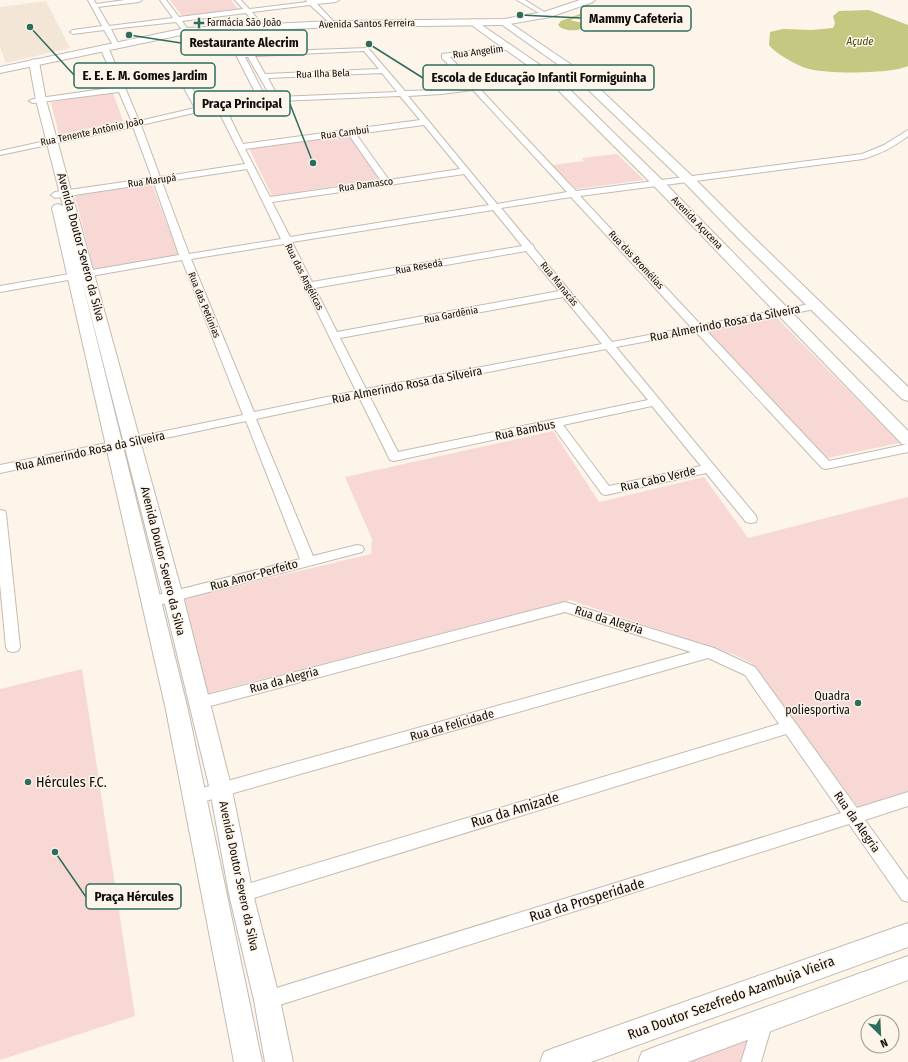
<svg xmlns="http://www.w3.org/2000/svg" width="908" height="1062" viewBox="0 0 908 1062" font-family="'Fira Sans Condensed',sans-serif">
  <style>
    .built { fill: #f4e6d7 }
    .green { fill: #f8d8d4 }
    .water { fill: #c5c881 }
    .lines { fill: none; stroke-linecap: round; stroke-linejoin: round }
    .street-casing { stroke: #c3bbb2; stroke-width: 2 }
    .secondary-casing { stroke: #c3bbb2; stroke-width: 2 }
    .primary-casing { stroke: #c3bbb2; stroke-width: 2 }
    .street { fill: #fff; fill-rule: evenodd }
    .secondary { fill: #fff; fill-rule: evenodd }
    .primary { fill: #fff; fill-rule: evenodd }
    .poi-dot { fill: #2c6d5c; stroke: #fdf4ea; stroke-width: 1.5 }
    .labels { text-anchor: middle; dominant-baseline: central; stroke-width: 3; stroke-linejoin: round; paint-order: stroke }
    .far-poi-label { font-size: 10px; fill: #0f0c09; stroke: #fdf4ea; text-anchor: start }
    .far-street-label { font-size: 10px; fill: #0f0c09; stroke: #fdf4ea }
    .far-water-label { font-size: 11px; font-style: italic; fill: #494a15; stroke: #fdf4ea }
    .street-label { font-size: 12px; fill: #0f0c09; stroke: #fdf4ea }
    .poi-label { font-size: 12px; fill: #0f0c09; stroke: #fdf4ea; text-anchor: end }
    .near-poi-label { font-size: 14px; fill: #0f0c09; stroke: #fdf4ea; text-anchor: start }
    .near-street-label { font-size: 14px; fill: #0f0c09; stroke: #fdf4ea }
    .leader { fill: none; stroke: #2c6d5c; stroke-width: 1.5 }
    .callout-dot { fill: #2c6d5c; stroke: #fdf4ea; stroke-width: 1.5 }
    .callout { fill: #fdf4ea; stroke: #2c6d5c; stroke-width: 1.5 }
    .callout-label { font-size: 13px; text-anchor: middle; font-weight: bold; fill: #0f0c09 }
  </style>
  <rect width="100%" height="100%" fill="#fdf4ea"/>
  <polygon class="built" points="46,1 70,48 6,63 0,47 0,7"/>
  <g class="green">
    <polygon points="170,0 231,0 238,9 182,16"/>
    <polygon points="113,93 123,121 59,135 51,102"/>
    <polygon points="350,134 380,179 272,196 249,148"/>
    <polygon points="617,154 644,180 576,189 552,165 584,161 582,158"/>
    <polygon points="152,184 179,256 94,270 75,196"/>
    <polygon points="777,318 900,443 827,458 707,331"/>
    <polygon points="553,431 599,502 704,477 748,538 908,497 908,791 858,807 764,683 751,663 735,655 570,600 205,694 182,599 371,554 372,539 345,477"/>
    <polygon points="82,669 135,1016 0,1060 0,689"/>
    <polygon points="750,1036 742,1062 683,1062"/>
  </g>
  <g class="water">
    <path d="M593 9 600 10 602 14 598 15 585 14 570 20 590 25C582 31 564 33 558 25L561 21Z"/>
    <path d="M869 10 908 25V66C891 74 828 74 809 69 798 66 776 54 769 45L770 32 783 29 811 30 833 28 835 23 833 16 839 11Z"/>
  </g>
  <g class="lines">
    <g class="street-casing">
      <g id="street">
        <polygon points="88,0 94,0 96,4 125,0 142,0 139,2 98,7 109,26 173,18 160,0 166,0 179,17 243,9 235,0 241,0 249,9 307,2 306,0 339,0 336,2 317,4 335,23 336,24 333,26 310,5 252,12 264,27 261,29 259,28 246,13 182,21 189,31 186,33 184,32 176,22 111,29 119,45 116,47 113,45 104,30 73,34 70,32 73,30 102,26"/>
        <polygon points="517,0 525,0 549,15 544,16"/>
        <path d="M235 26 238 28 253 52 368 48 405 91 441 90 469 86 442 58V54L510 46 512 47V49L450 57 476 85 581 72V76H578L480 89 576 191 862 154 884 145 908 130V136C894 147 880 154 863 159L580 196 701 325 815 303 819 304 820 306 819 308 815 309 706 330 829 461 908 444V452L826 469 822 468 696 332 616 347 756 516 757 519 756 522 751 523 746 522 706 473 606 495 602 494 553 427 394 461 390 460 359 397 256 419 313 556 357 545 362 546 364 549 362 552 151 607 146 606 144 602 146 598 300 559 246 421 0 473V465L243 415 182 260 0 292V286L179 255 154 183 55 198 51 195 55 192 152 178 133 127 0 155V151L132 122 119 92 33 103 29 101 33 99 117 87 100 47 104 45 108 47 139 121 195 108 172 66 176 64 180 66 202 106 217 103 258 98 233 49 239 48 242 53H246L232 28ZM364 51 379 69 265 74 255 56ZM245 57H248L271 97 266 98ZM382 73 397 92 278 97 268 78ZM473 90 567 192 497 204 408 96 441 94ZM400 96 420 120 243 144 226 109 234 106 259 103 258 107 262 109 266 107 267 102H270L268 105 272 107H275L278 101ZM220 107 218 109 219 112 245 164 160 177 141 125ZM424 125 460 169 389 180 356 134ZM349 135 381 181 270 197 245 149ZM247 169 281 239 189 254 162 182ZM464 174 489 205 290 237 272 202ZM571 197 691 327 612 342 534 248 533 245 531 244 501 208ZM493 210 522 246 312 282 292 242ZM284 244 356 391 254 412 191 259ZM526 251 559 291 337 332 315 288ZM563 297 602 344 366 389 340 338ZM606 349 648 400 398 452 369 395ZM652 406 701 466 609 486 563 425Z"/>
        <polygon points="0,510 5,511 6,514 20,647 18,651 13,652 8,651 6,647 0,584"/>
        <polygon points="565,602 714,648 755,667 857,808 908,792 908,806 865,820 908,880 908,902 902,900 849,824 267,1009 260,1006 258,1000 260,994 267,991 841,813 786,734 241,902 235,900 232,894 235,888 241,886 779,724 745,675 708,658 195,804 189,802 187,797 189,792 195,790 691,652 565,612 199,709 194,707 191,703 194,699 199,697"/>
        <polygon points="763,1012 770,1014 773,1021 761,1062 741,1062 756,1014"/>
      </g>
    </g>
    <g class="secondary-casing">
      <g id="secondary">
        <polygon points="473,19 556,76 662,180 908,431 908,445 902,444 654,186 548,80 470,24 468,22 470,20"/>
        <polygon points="504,19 582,72 693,177 748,232 908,387 908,401 902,399 738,238 685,183 574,76 501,24 499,22 501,20"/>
        <polygon points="34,59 39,62 46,100 183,596 232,790 253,894 280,1000 293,1062 265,1062 254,1000 229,894 210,790 163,596 79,268 188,710 262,1062 234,1062 166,710 52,208 54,205 58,204 63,206 36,100 29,62"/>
        <polygon points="908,923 908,947 591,1062 540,1062 544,1052 554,1048"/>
        <polygon points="908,956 908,980 688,1062 638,1062 642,1052 652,1048"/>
      </g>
    </g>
    <g class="primary-casing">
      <polygon id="primary" points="580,0 595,0 593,2 550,17 504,25 333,27 186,34 0,73 0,67 186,28 333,21 504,19 544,12"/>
    </g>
    <use href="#street" class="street"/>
    <use href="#secondary" class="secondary"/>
    <use href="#primary" class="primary"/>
  </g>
  <g class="poi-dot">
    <path d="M197 17h4v4h4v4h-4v4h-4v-4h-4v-4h4z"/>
    <circle cx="858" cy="703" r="4"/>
    <circle cx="28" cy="782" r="4"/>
  </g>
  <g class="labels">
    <g class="far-poi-label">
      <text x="207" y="23">Farmácia São João</text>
    </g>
    <g class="far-street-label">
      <text transform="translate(367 24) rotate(-1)">Avenida Santos Ferreira</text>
      <text transform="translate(478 52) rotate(-7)">Rua Angelim</text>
      <text transform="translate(323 74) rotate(-2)">Rua Ilha Bela</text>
      <text transform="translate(92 132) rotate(-12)">Rua Tenente Antônio João</text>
      <text transform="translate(345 133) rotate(-8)">Rua Cambuí</text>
      <text transform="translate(152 181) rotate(-8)">Rua Marupá</text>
      <text transform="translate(366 185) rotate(-8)">Rua Damasco</text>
      <text transform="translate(697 223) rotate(46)">Avenida Açucena</text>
      <text transform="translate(636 260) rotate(47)">Rua das Bromélias</text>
      <text transform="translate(419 267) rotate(-10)">Rua Resedá</text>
      <text transform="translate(304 277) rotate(63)">Rua das Angélicas</text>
      <text transform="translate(559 284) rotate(51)">Rua Manacás</text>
      <text transform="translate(204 305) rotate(68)">Rua das Petúnias</text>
      <text transform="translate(451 315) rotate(-11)">Rua Gardênia</text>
    </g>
    <g class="far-water-label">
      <text x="860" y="41">Açude</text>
    </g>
    <g class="street-label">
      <text transform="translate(81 247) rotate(75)">Avenida Doutor Severo da Silva</text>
      <text transform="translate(725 323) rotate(-11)">Rua Almerindo Rosa da Silveira</text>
      <text transform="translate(407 385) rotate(-11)">Rua Almerindo Rosa da Silveira</text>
      <text transform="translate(525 430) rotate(-12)">Rua Bambus</text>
      <text transform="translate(90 451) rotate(-12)">Rua Almerindo Rosa da Silveira</text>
      <text transform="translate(658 479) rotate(-13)">Rua Cabo Verde</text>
      <text transform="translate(163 561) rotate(76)">Avenida Doutor Severo da Silva</text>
      <text transform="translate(254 575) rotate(-15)">Rua Amor-Perfeito</text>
      <text transform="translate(609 620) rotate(17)">Rua da Alegria</text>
      <text transform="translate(284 680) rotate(-15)">Rua da Alegria</text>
      <text transform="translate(452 725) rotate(-16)">Rua da Felicidade</text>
      <text transform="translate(857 822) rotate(55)">Rua da Alegria</text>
      <text transform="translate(239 876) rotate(78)">Avenida Doutor Severo da Silva</text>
    </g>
    <g class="poi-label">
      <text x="850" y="696">Quadra<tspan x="850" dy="14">poliesportiva</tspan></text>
    </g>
    <g class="near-poi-label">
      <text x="36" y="782">Hércules F.C.</text>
    </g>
    <g class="near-street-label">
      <text transform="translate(515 810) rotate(-17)">Rua da Amizade</text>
      <text transform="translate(587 900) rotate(-17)">Rua da Prosperidade</text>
      <text transform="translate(731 998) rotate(-20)">Rua Doutor Sezefredo Azambuja Vieira</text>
    </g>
  </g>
  <path class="leader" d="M520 15L581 18M129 35L181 43M30 27L74 75M369 44L423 78M313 163L290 104M55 852L86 897"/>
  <g class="callout-dot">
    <circle cx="520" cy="15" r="4"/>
    <circle cx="129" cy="35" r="4"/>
    <circle cx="30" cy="27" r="4"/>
    <circle cx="369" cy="44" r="4"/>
    <circle cx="313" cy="163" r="4"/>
    <circle cx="55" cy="852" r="4"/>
  </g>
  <g class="callout">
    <rect x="581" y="6" width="110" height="25" rx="4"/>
    <rect x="181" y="30" width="126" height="25" rx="4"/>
    <rect x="74" y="63" width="141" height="25" rx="4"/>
    <rect x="423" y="65" width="231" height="25" rx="4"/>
    <rect x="194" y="91" width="96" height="25" rx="4"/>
    <rect x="86" y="884" width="95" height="25" rx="4"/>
  </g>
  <g class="callout-label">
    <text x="636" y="23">Mammy Cafeteria</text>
    <text x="244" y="47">Restaurante Alecrim</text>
    <text x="145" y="80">E. E. E. M. Gomes Jardim</text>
    <text x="539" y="82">Escola de Educação Infantil Formiguinha</text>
    <text x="242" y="108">Praça Principal</text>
    <text x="134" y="901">Praça Hércules</text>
  </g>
  <g transform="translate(880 1034) rotate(156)"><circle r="19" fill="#fdf4ea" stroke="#9e9790"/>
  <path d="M0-3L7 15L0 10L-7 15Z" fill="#2c6d5c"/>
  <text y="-6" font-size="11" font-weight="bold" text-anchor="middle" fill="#0f0c09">N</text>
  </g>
</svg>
